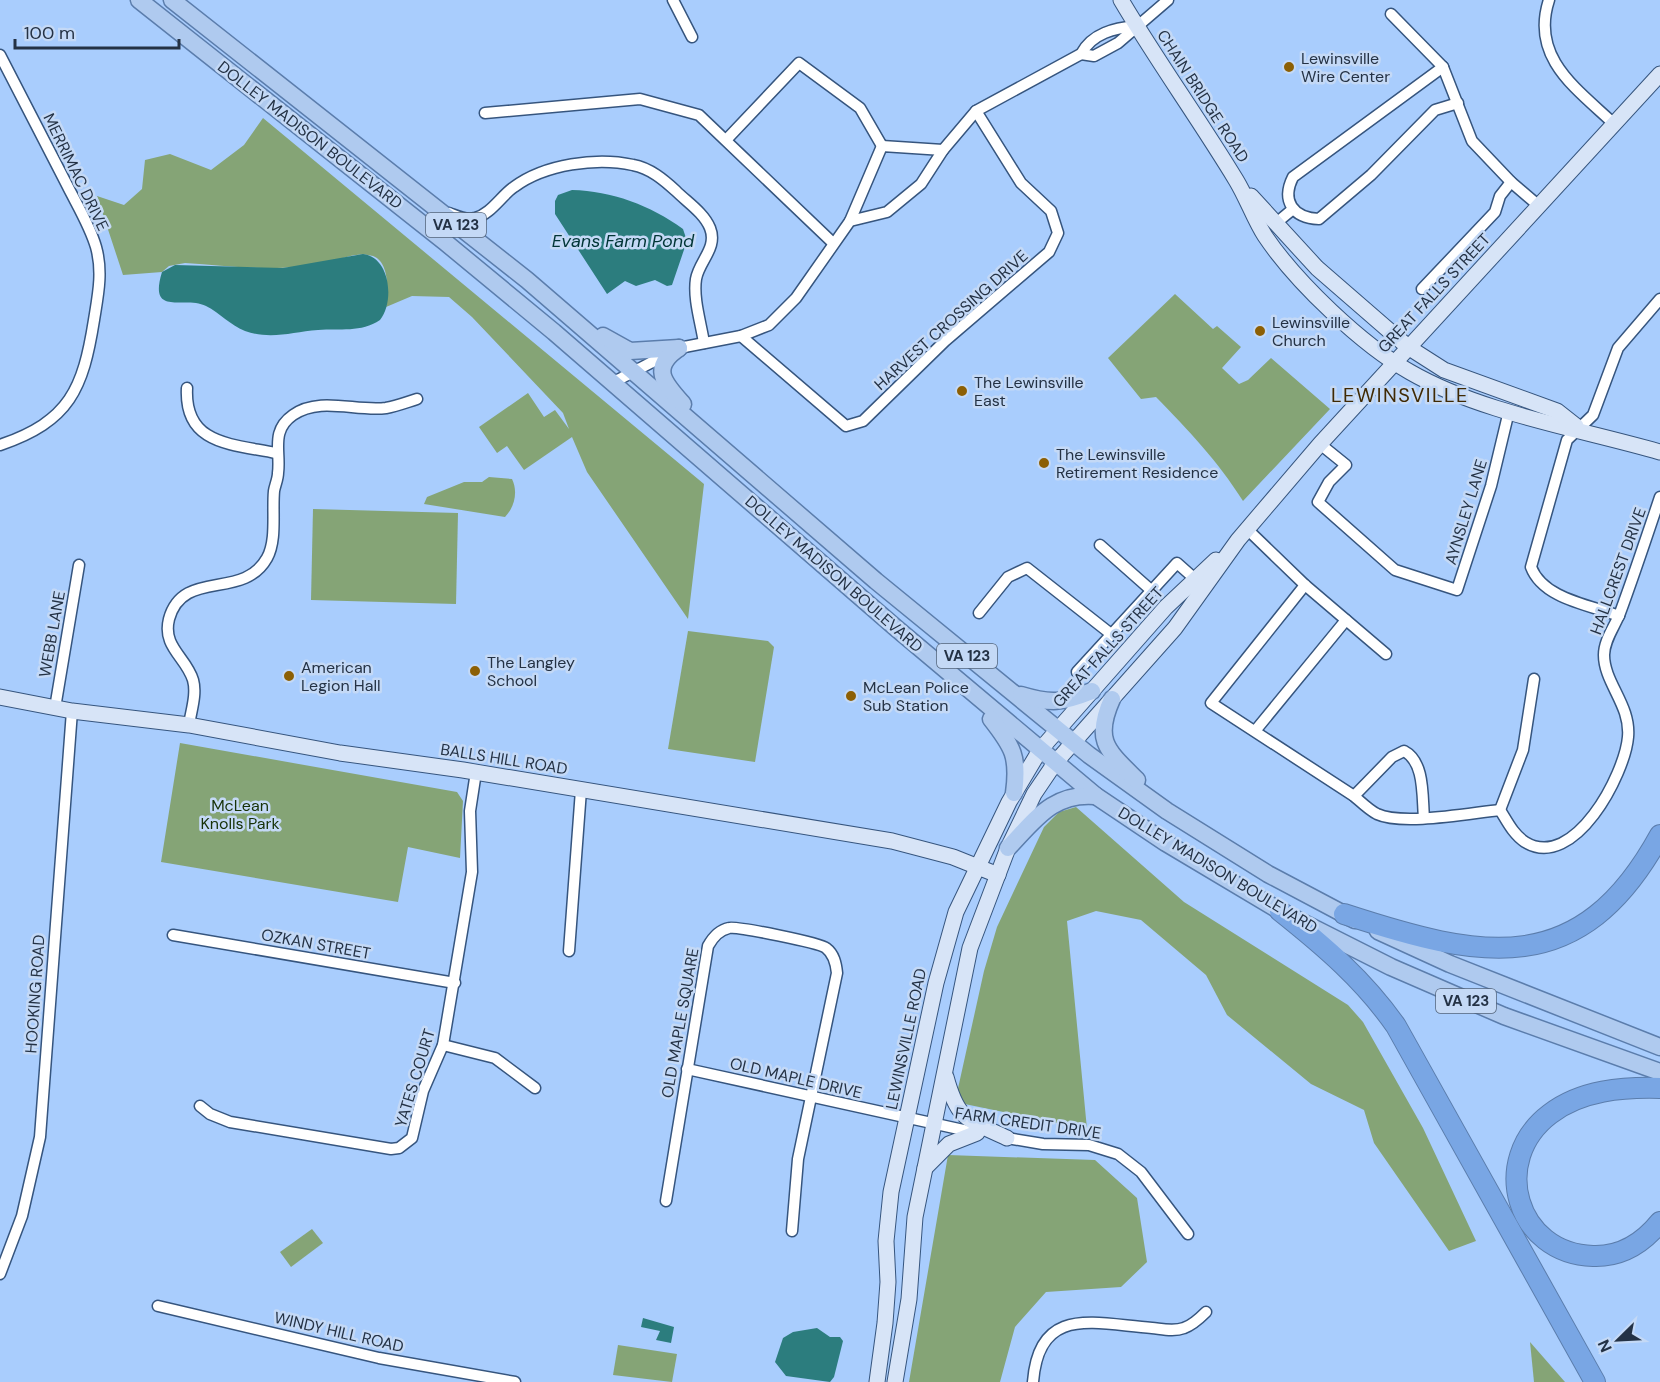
<svg xmlns="http://www.w3.org/2000/svg" width="1660" height="1382" viewBox="0 0 1660 1382" font-family="'DM Sans',sans-serif">
  <style>
    .green { fill: #85a476 }
    .water { fill: #2c7d7e }
    .lines { fill: none; stroke-linecap: round; stroke-linejoin: round }
    .street-casing { stroke: #36557e; stroke-width: 13 }
    .secondary-casing { stroke: #36557e; stroke-width: 17 }
    .primary-casing { stroke: #5b7dac; stroke-width: 19 }
    .highway-casing { stroke: #5b7dac; stroke-width: 22 }
    .street { stroke: #fff; stroke-width: 10 }
    .secondary { stroke: #d7e4f7; stroke-width: 15 }
    .primary { stroke: #afcaef; stroke-width: 16 }
    .highway { stroke: #79a6e4; stroke-width: 20 }
    .poi-dot { fill: #8c5f04; stroke: #c4d9f6; stroke-width: 2 }
    .labels { text-anchor: middle; dominant-baseline: central; stroke-width: 5; stroke-linejoin: round; paint-order: stroke }
    .shield { fill: #c4d9f6; stroke: #54647a; stroke-width: 1.5 }
    .shield-label { font-size: 15px; font-weight: bold; fill: #243245 }
    .poi-label { font-size: 16px; fill: #243245; stroke: #c4d9f6; text-anchor: start }
    .street-label { font-size: 16px; fill: #243245; stroke: #c4d9f6 }
    .park-label { font-size: 16px; fill: #163106; stroke: #c4d9f6 }
    .water-label { font-size: 18px; font-style: italic; fill: #013536; stroke: #c4d9f6 }
    .quarter-label { font-size: 20px; letter-spacing: 1.5px; fill: #3f2903; stroke: #c4d9f6 }
  </style>
  <rect width="100%" height="100%" fill="#a9cdfd"/>
  <g class="green">
    <path d="M263 118 704 484 688 619 587 472 572 437 524 470 507 446 497 453 479 427 528 393 544 417 555 410 569 429 563 413 472 317 449 297 412 296 386 307C388 293 390 262 373 256 358 251 342 259 328 262 280 273 233 266 185 263L169 266 162 272 123 275 97 196 124 205 142 189 145 160 170 154 211 170 244 145Z"/>
    <path d="M1175 294 1213 329 1217 326 1241 347 1222 368 1239 384 1248 380 1271 358 1330 409 1243 501C1217 460 1189 431 1156 397L1141 399 1108 358Z"/>
    <path d="M489 477 512 479C518 491 515 507 505 517L424 504 427 497 464 482H482Z"/>
    <polygon points="313,509 458,513 456,604 311,600"/>
    <polygon points="688,631 768,641 774,647 755,762 668,749"/>
    <polygon points="180,743 457,792 463,801 460,858 408,847 398,902 161,862"/>
    <polygon points="1076,807 1184,902 1348,1005 1363,1022 1423,1128 1476,1241 1449,1251 1374,1143 1364,1110 1311,1084 1227,1015 1206,975 1141,920 1096,911 1067,921 1087,1129 955,1102 984,971 997,927 1044,827 1059,812"/>
    <polygon points="948,1155 1095,1160 1137,1198 1147,1262 1121,1287 1046,1292 1015,1327 1000,1382 909,1382"/>
    <polygon points="312,1229 323,1243 291,1267 280,1252"/>
    <polygon points="1530,1342 1565,1382 1534,1382"/>
    <polygon points="618,1345 677,1354 672,1382 613,1375"/>
  </g>
  <g class="water">
    <path d="M572 190C612 191 650 205 683 229L687 241 672 285 667 286 655 280 636 286 625 281 607 294 555 214V201L558 195Z"/>
    <path d="M363 254C390 257 395 301 380 320 361 333 340 328 318 330 292 332 271 340 245 331 230 325 220 313 206 306 184 295 148 318 162 272L175 265 283 268Z"/>
    <polygon points="643,1318 674,1327 671,1343 656,1340 660,1331 641,1327"/>
    <polygon points="817,1328 830,1337 840,1337 843,1341 834,1377 830,1382 786,1376 775,1362 783,1338 793,1332"/>
  </g>
  <g class="lines">
    <g class="street-casing">
      <g id="street">
        <polyline points="673,0 692,37"/>
        <path d="M1549 0C1530 58 1577 89 1614 124"/>
        <polyline points="1391,14 1443,67 1472,141 1511,182 1539,206"/>
        <polyline points="1081,54 1094,56 1118,43 1168,0"/>
        <path d="M0 55C22 98 45 142 67 185 77 205 90 226 96 247 103 272 98 295 94 320 83 389 70 421 0 445"/>
        <path d="M1443 67 1293 177C1281 201 1293 218 1319 219L1371 175 1435 110 1458 103"/>
        <polyline points="485,113 640,99 699,115 833,243"/>
        <polyline points="727,139 799,63 860,108 882,146"/>
        <path d="M449 213C457 216 466 221 475 218 491 214 501 196 514 187 545 164 597 157 633 165 650 168 664 180 676 191 687 202 704 213 710 228 718 248 699 261 696 279 693 299 701 323 704 343"/>
        <polyline points="850,221 882,146 943,150"/>
        <polyline points="1275,224 1293,209"/>
        <polyline points="1422,289 1495,212 1500,196 1511,182"/>
        <polyline points="741,336 846,426 863,421 945,341 1049,252 1058,233 1051,211 1021,183 976,111"/>
        <path d="M612 383 679 348 741 336 769 325 796 298 850 221 887 212 921 184 943 150 976 111 1081 54C1092 33 1115 28 1136 26"/>
        <path d="M187 388C184 445 232 444 276 453"/>
        <polyline points="1320,444 1346,465 1329,482 1318,502 1395,570 1457,590 1491,486 1509,411"/>
        <polyline points="1247,529 1305,585 1386,654"/>
        <polyline points="1100,545 1152,591"/>
        <path d="M1305 585 1211 703 1354 796C1361 802 1369 810 1377 814 1403 826 1470 813 1500 810"/>
        <polyline points="979,613 1008,577 1027,568 1111,634"/>
        <path d="M1619 616C1590 605 1543 599 1531 567L1567 440 1593 415 1618 348 1660 299"/>
        <polyline points="1077,672 1177,563 1195,579"/>
        <polyline points="55,708 79,565"/>
        <path d="M189 725C191 711 197 694 193 680 186 657 162 647 169 619 183 568 243 601 267 558 277 540 272 512 274 491 275 485 278 479 278 473 281 452 270 431 293 415 320 396 356 412 386 408 397 406 407 402 417 399"/>
        <polyline points="1255,731 1346,620"/>
        <path d="M1354 796 1392 757 1404 751C1425 762 1422 796 1424 818"/>
        <path d="M1500 810C1507 821 1513 834 1525 842 1574 872 1625 774 1628 737 1631 705 1604 683 1604 655 1604 640 1615 626 1620 613 1634 575 1647 536 1660 497"/>
        <polyline points="1500,810 1523,750 1534,679"/>
        <polyline points="173,935 455,983"/>
        <polyline points="569,951 581,790"/>
        <polyline points="443,1045 495,1058 535,1088"/>
        <polyline points="687,1069 977,1133"/>
        <polyline points="200,1106 210,1114 230,1122 391,1149 399,1148 412,1138 423,1091 443,1045 472,872 470,811 476,772"/>
        <polyline points="1001,1137 1043,1144 1089,1145 1118,1154 1141,1172 1188,1234"/>
        <path d="M666 1201 708 946C713 937 719 930 729 928 737 926 820 943 826 948 834 954 836 963 837 973L798 1159 792 1231"/>
        <polyline points="0,1274 22,1216 40,1137 72,711"/>
        <polyline points="158,1306 379,1358 515,1382"/>
        <path d="M1033 1382C1039 1304 1095 1324 1152 1328 1162 1329 1174 1332 1184 1328 1193 1325 1200 1318 1206 1312"/>
      </g>
    </g>
    <g class="secondary-casing">
      <g id="secondary">
        <path d="M1121 0C1157 61 1199 119 1236 180 1247 198 1254 219 1265 236 1296 282 1362 345 1410 372 1481 413 1581 429 1660 452"/>
        <polyline points="1251,196 1317,268 1408,347 1444,370 1557,411 1576,426"/>
        <polyline points="0,697 72,711 189,725 340,753 463,770 892,841 953,857 998,875"/>
        <path d="M946 1077C958 1121 967 1119 1007 1138"/>
        <polyline points="925,1168 949,1144 977,1133"/>
        <polyline points="877,1382 885,1323 888,1282 886,1241 891,1192 936,983 956,912 1009,802 1040,750 1166,607 1216,560"/>
        <polyline points="895,1382 909,1299 915,1217 970,948 1008,848 1034,794 1055,763 1175,628 1238,540 1320,444 1660,74"/>
      </g>
    </g>
    <g class="primary-casing">
      <g id="primary">
        <polyline points="139,0 445,242 554,332 896,628 1096,796 1166,843 1280,911 1391,967 1504,1016 1660,1072"/>
        <polyline points="172,0 527,280 876,581 1089,755 1167,811 1268,874 1355,920"/>
        <polyline points="603,336 630,351 679,348"/>
        <path d="M679 348C649 368 665 384 683 404"/>
        <path d="M1021 695C1051 704 1062 703 1092 691"/>
        <path d="M1112 699C1093 741 1108 751 1137 780"/>
        <path d="M991 719C1013 747 1019 757 1014 793"/>
        <path d="M1008 848C1035 820 1053 792 1096 796"/>
        <polyline points="1378,931 1450,964 1660,1047"/>
      </g>
    </g>
    <g class="highway-casing">
      <g id="highway">
        <path d="M1280 911C1324 946 1364 980 1396 1026L1595 1382"/>
        <path d="M1344 914C1482 959 1580 981 1660 835"/>
        <path d="M1660 1088C1623 1087 1581 1090 1550 1114 1489 1160 1516 1254 1593 1256 1621 1257 1643 1243 1660 1222"/>
      </g>
    </g>
    <use href="#street" class="street"/>
    <use href="#secondary" class="secondary"/>
    <use href="#primary" class="primary"/>
    <use href="#highway" class="highway"/>
  </g>
  <g class="poi-dot">
    <circle cx="1289" cy="67" r="6"/>
    <circle cx="1260" cy="331" r="6"/>
    <circle cx="962" cy="391" r="6"/>
    <circle cx="1044" cy="463" r="6"/>
    <circle cx="475" cy="671" r="6"/>
    <circle cx="289" cy="676" r="6"/>
    <circle cx="851" cy="696" r="6"/>
  </g>
  <g class="labels">
    <g class="shield">
      <rect x="426" y="213" width="60" height="24" rx="4.5"/>
      <rect x="937" y="644" width="60" height="24" rx="4.5"/>
      <rect x="1436" y="989" width="60" height="24" rx="4.5"/>
    </g>
    <g class="shield-label">
      <text x="456" y="225">VA 123</text>
      <text x="967" y="656">VA 123</text>
      <text x="1466" y="1001">VA 123</text>
    </g>
    <g class="poi-label">
      <text x="1301" y="58">Lewinsville<tspan x="1301" dy="18">Wire Center</tspan></text>
      <text x="1272" y="322">Lewinsville<tspan x="1272" dy="18">Church</tspan></text>
      <text x="974" y="382">The Lewinsville<tspan x="974" dy="18">East</tspan></text>
      <text x="1056" y="454">The Lewinsville<tspan x="1056" dy="18">Retirement Residence</tspan></text>
      <text x="487" y="662">The Langley<tspan x="487" dy="18">School</tspan></text>
      <text x="301" y="667">American<tspan x="301" dy="18">Legion Hall</tspan></text>
      <text x="863" y="687">McLean Police<tspan x="863" dy="18">Sub Station</tspan></text>
    </g>
    <g class="street-label">
      <text transform="translate(1203 96) rotate(57)">CHAIN BRIDGE ROAD</text>
      <text transform="translate(310 135) rotate(38)">DOLLEY MADISON BOULEVARD</text>
      <text transform="translate(76 172) rotate(64)">MERRIMAC DRIVE</text>
      <text transform="translate(1434 293) rotate(-47)">GREAT FALLS STREET</text>
      <text transform="translate(951 320) rotate(-42)">HARVEST CROSSING DRIVE</text>
      <text transform="translate(1466 512) rotate(-73)">AYNSLEY LANE</text>
      <text transform="translate(1618 571) rotate(-70)">HALLCREST DRIVE</text>
      <text transform="translate(834 574) rotate(41)">DOLLEY MADISON BOULEVARD</text>
      <text transform="translate(52 634) rotate(-80)">WEBB LANE</text>
      <text transform="translate(1108 647) rotate(-48)">GREAT FALLS STREET</text>
      <text transform="translate(504 759) rotate(9)">BALLS HILL ROAD</text>
      <text transform="translate(1218 870) rotate(31)">DOLLEY MADISON BOULEVARD</text>
      <text transform="translate(316 944) rotate(10)">OZKAN STREET</text>
      <text transform="translate(35 994) rotate(-86)">HOOKING ROAD</text>
      <text transform="translate(680 1023) rotate(-80)">OLD MAPLE SQUARE</text>
      <text transform="translate(906 1039) rotate(-78)">LEWINSVILLE ROAD</text>
      <text transform="translate(415 1078) rotate(-73)">YATES COURT</text>
      <text transform="translate(796 1078) rotate(13)">OLD MAPLE DRIVE</text>
      <text transform="translate(1028 1123) rotate(8)">FARM CREDIT DRIVE</text>
      <text transform="translate(339 1332) rotate(13)">WINDY HILL ROAD</text>
    </g>
    <g class="park-label">
      <text x="240" y="805">McLean<tspan x="240" dy="18">Knolls Park</tspan></text>
    </g>
    <g class="water-label">
      <text x="623" y="241">Evans Farm Pond</text>
    </g>
    <g class="quarter-label">
      <text x="1400" y="395">LEWINSVILLE</text>
    </g>
  </g>
  <g transform="translate(1618 1340) rotate(246)" stroke="#c4d9f6" stroke-width="4.5" paint-order="stroke">
  <path d="M0-4.5L10 22L0 15L-10 22Z" fill="#243245"/>
  <text y="-9" font-size="16" font-weight="bold" text-anchor="middle" fill="#243245">N</text>
  </g>
  <path d="M15 39v9h164v-9" fill="none" stroke="#243245" stroke-width="3"/>
  <text x="24" y="39" font-size="18" fill="#243245" stroke="#c4d9f6" stroke-width="4.5" paint-order="stroke">100 m</text>
</svg>
